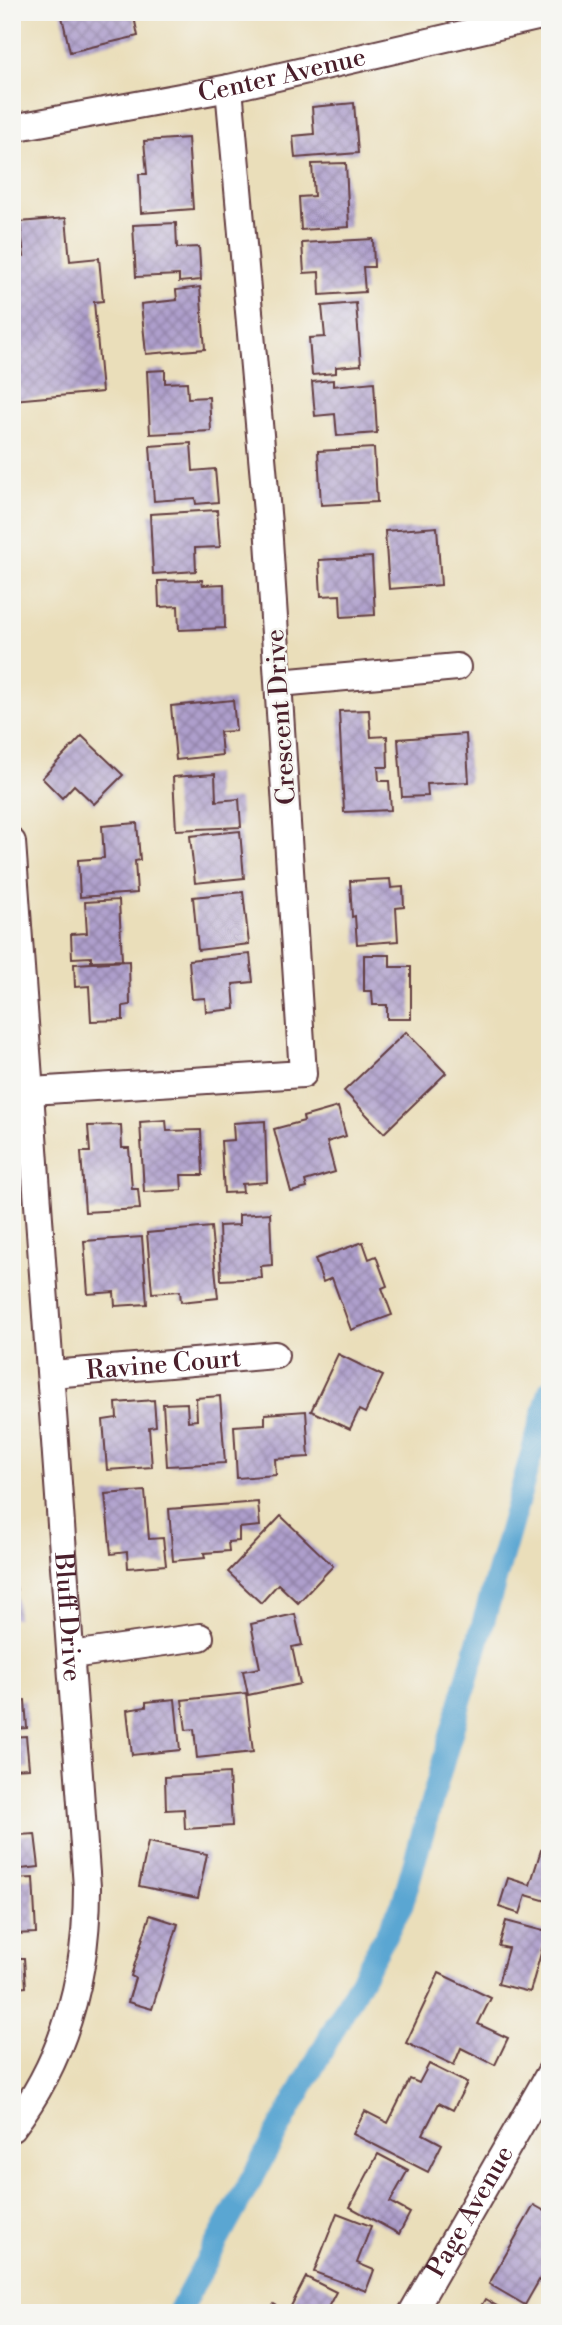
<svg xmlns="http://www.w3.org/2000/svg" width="562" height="2325" viewBox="0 0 562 2325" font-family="'Libre Bodoni',serif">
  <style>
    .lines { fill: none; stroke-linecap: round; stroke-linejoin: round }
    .canal { stroke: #5aa6d2; stroke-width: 23 }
    .building { fill: url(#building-cross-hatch) }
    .street-casing { stroke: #623c40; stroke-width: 30 }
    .street { stroke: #fff; stroke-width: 26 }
    .labels { text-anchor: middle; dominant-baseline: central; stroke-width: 5; stroke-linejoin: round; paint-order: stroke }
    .street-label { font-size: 26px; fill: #4a1f2b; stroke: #f6f6f2 }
  </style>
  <defs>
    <pattern id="building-cross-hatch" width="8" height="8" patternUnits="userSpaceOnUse" patternTransform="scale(1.75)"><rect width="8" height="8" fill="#ae9fcc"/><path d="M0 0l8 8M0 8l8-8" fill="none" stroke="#9081a6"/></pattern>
  </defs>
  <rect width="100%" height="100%" fill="#f6f6f2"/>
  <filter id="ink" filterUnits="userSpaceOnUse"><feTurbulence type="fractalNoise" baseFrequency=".0143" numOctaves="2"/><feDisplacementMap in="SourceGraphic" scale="14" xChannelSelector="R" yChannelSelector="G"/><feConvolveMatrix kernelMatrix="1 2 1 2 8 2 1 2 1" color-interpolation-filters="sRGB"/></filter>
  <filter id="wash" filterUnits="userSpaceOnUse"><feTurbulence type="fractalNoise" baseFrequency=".00686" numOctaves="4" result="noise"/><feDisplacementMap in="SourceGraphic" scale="28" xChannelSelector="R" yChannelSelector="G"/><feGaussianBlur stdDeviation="1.57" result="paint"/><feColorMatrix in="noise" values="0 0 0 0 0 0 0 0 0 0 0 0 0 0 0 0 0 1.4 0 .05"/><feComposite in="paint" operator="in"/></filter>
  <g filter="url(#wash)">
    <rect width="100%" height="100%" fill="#eadeba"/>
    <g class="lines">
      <polyline class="canal" points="178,2313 402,1905 550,1390"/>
    </g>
    <g id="blocks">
      <g class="building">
        <polygon points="61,12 133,12 138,36 70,52"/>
        <polygon points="354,103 358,153 295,158 293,136 314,134 312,107"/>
        <polygon points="188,138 193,209 141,213 139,174 147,174 144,141"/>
        <polygon points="346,163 349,227 301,230 299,197 314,196 312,164"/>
        <polygon points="66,218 70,261 99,258 103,301 94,302 102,392 13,400 12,257 24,256 20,222"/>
        <polygon points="176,223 177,248 199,247 201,280 179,282 179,275 136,277 133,225"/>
        <polygon points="373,239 374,267 363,267 365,292 320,295 319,272 304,273 302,243"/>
        <polygon points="200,287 205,349 146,354 141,304 177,300 176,290"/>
        <polygon points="356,303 361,365 336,367 336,373 312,375 309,338 325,337 322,306"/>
        <polygon points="165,370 165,383 187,382 188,398 209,397 211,431 150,434 147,371"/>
        <polygon points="333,380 333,386 374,382 377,433 337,436 335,414 315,416 312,382"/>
        <polygon points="191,443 193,471 215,469 218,502 196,504 195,498 154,501 150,446"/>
        <polygon points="374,448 377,502 321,505 318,451"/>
        <polygon points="217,510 220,547 195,548 196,571 153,574 150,514"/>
        <polygon points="437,527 441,585 389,589 385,531"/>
        <polygon points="372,557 375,615 341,617 340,595 321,596 319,560"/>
        <polygon points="202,580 203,585 224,584 225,628 179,630 178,606 159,607 158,581"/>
        <polygon points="233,700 236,731 220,732 222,755 176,760 171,706"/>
        <polygon points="369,710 371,737 387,736 388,767 378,767 379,781 389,781 391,810 344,812 339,711"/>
        <polygon points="466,734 469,782 427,784 428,796 402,797 398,739"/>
        <polygon points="82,736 123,775 94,804 74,785 62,798 42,778"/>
        <polygon points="215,774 216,801 239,799 241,827 176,830 173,777"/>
        <polygon points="137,823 140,860 135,861 137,893 80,897 78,860 104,858 102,826"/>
        <polygon points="240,831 244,878 195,883 190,836"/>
        <polygon points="390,879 391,888 403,887 404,907 396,908 398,941 357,944 355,916 352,917 350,881"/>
        <polygon points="243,892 249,944 198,950 193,897"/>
        <polygon points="119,900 122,960 91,961 91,957 72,958 71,934 87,933 85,902"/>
        <polygon points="250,954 253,982 233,984 235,1009 206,1012 205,998 192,999 189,960"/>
        <polygon points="364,955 390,955 390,967 411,967 411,1019 387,1019 387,1005 373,1005 372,991 364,991"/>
        <polygon points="129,961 130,1005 123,1006 123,1020 91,1021 89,986 75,987 74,964"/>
        <polygon points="406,1032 446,1073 384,1133 344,1091"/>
        <polygon points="338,1107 346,1136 327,1142 335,1172 305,1181 307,1188 291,1192 274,1129 304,1121 303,1117"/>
        <polygon points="166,1120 167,1131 201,1130 203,1175 181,1175 182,1190 144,1192 140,1122"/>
        <polygon points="265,1121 267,1182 242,1184 243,1192 224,1193 221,1141 234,1140 233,1123"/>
        <polygon points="121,1125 122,1148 129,1148 132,1189 138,1189 140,1209 85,1212 81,1152 90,1152 88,1126"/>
        <polygon points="270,1213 272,1265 261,1266 262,1278 221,1280 219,1226 239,1225 239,1215"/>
        <polygon points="211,1227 218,1298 181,1302 180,1291 152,1293 147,1233"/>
        <polygon points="142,1237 147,1304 115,1306 114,1292 88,1294 84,1241"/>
        <polygon points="363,1242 369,1259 376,1256 387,1286 382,1288 392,1315 351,1330 332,1278 323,1282 315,1259"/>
        <polygon points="338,1354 383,1376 365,1413 359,1410 350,1429 311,1411"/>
        <polygon points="220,1396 225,1463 167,1466 163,1404 187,1403 188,1421 197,1420 196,1398"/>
        <polygon points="154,1400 156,1426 149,1427 152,1467 107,1470 103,1420 117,1418 116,1403"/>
        <polygon points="306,1411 309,1457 275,1459 276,1475 237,1478 234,1426 265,1424 265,1414"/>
        <polygon points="145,1491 149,1539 163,1538 166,1565 128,1568 127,1552 111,1554 105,1494"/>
        <polygon points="258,1502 260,1526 239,1528 239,1541 228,1542 229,1551 204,1553 205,1558 173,1561 169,1509"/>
        <polygon points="281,1516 333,1566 298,1603 278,1584 261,1603 228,1572"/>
        <polygon points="12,1585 16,1585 18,1618 12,1618"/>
        <polygon points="295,1614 302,1645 292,1647 300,1684 248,1695 243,1671 260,1668 251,1624"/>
        <polygon points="12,1683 14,1683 16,1701 25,1700 27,1728 12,1729"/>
        <polygon points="246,1693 253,1752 197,1758 194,1729 186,1730 182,1700"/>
        <polygon points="175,1699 180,1750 132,1755 127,1710 146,1707 146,1702"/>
        <polygon points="26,1736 29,1768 12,1769 12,1737"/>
        <polygon points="229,1773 232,1826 185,1829 184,1809 166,1810 165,1777"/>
        <polygon points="549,1801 550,1801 550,1822 543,1821"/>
        <polygon points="12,1804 16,1804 19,1835 35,1834 39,1867 12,1870"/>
        <polygon points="148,1842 207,1854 198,1898 139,1886"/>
        <polygon points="541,1850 550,1853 550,1902 526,1895 520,1914 499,1907 508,1878 530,1885"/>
        <polygon points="33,1878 36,1933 12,1934 12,1879"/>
        <polygon points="150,1915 178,1924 152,2009 128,2002 135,1978 131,1976"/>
        <polygon points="506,1921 547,1932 530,1992 498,1984 508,1948 499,1946"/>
        <polygon points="12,1958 24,1958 26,1987 15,1988 16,2014 12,2014"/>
        <polygon points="439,1973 491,1998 478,2024 508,2038 495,2065 461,2048 454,2065 406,2043"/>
        <polygon points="429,2064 467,2083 453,2110 439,2103 423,2134 442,2144 428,2172 353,2134 365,2111 388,2123 410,2079 419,2083"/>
        <polygon points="378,2154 408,2170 390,2202 410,2213 399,2234 350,2207"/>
        <polygon points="534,2205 550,2214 550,2261 525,2305 489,2284"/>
        <polygon points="337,2213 371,2226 357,2263 374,2270 366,2291 314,2272"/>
        <polygon points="306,2277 336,2292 325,2313 269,2313 274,2304 288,2312"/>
        <polygon points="485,2299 509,2313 477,2313"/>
      </g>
    </g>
  </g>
  <g filter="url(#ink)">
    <use href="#blocks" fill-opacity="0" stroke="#623c40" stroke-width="2"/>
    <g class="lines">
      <g class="street-casing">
        <g id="street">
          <path id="s1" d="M12 128 229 88 550 14"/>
          <polyline points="279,683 457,667"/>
          <path id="s2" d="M12 842 87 1887C87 1974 66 2058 12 2128"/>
          <polyline points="31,1091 303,1074 268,524 229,88"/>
          <path id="s3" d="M52 1374 275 1355"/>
          <polyline points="71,1655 200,1637"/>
          <path id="s4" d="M412 2313 550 2073"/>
        </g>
      </g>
      <use href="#street" class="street"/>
    </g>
  </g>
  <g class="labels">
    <g class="street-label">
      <text stroke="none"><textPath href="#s1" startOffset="275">Center Avenue</textPath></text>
      <text transform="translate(281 717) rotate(-94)">Crescent Drive</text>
      <text stroke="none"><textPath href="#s3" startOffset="112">Ravine Court</textPath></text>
      <text stroke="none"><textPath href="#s2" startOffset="777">Bluff Drive</textPath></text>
      <text stroke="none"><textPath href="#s4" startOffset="117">Page Avenue</textPath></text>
    </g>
  </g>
  <rect width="562" height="2325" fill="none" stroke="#f6f6f2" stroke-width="42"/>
</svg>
